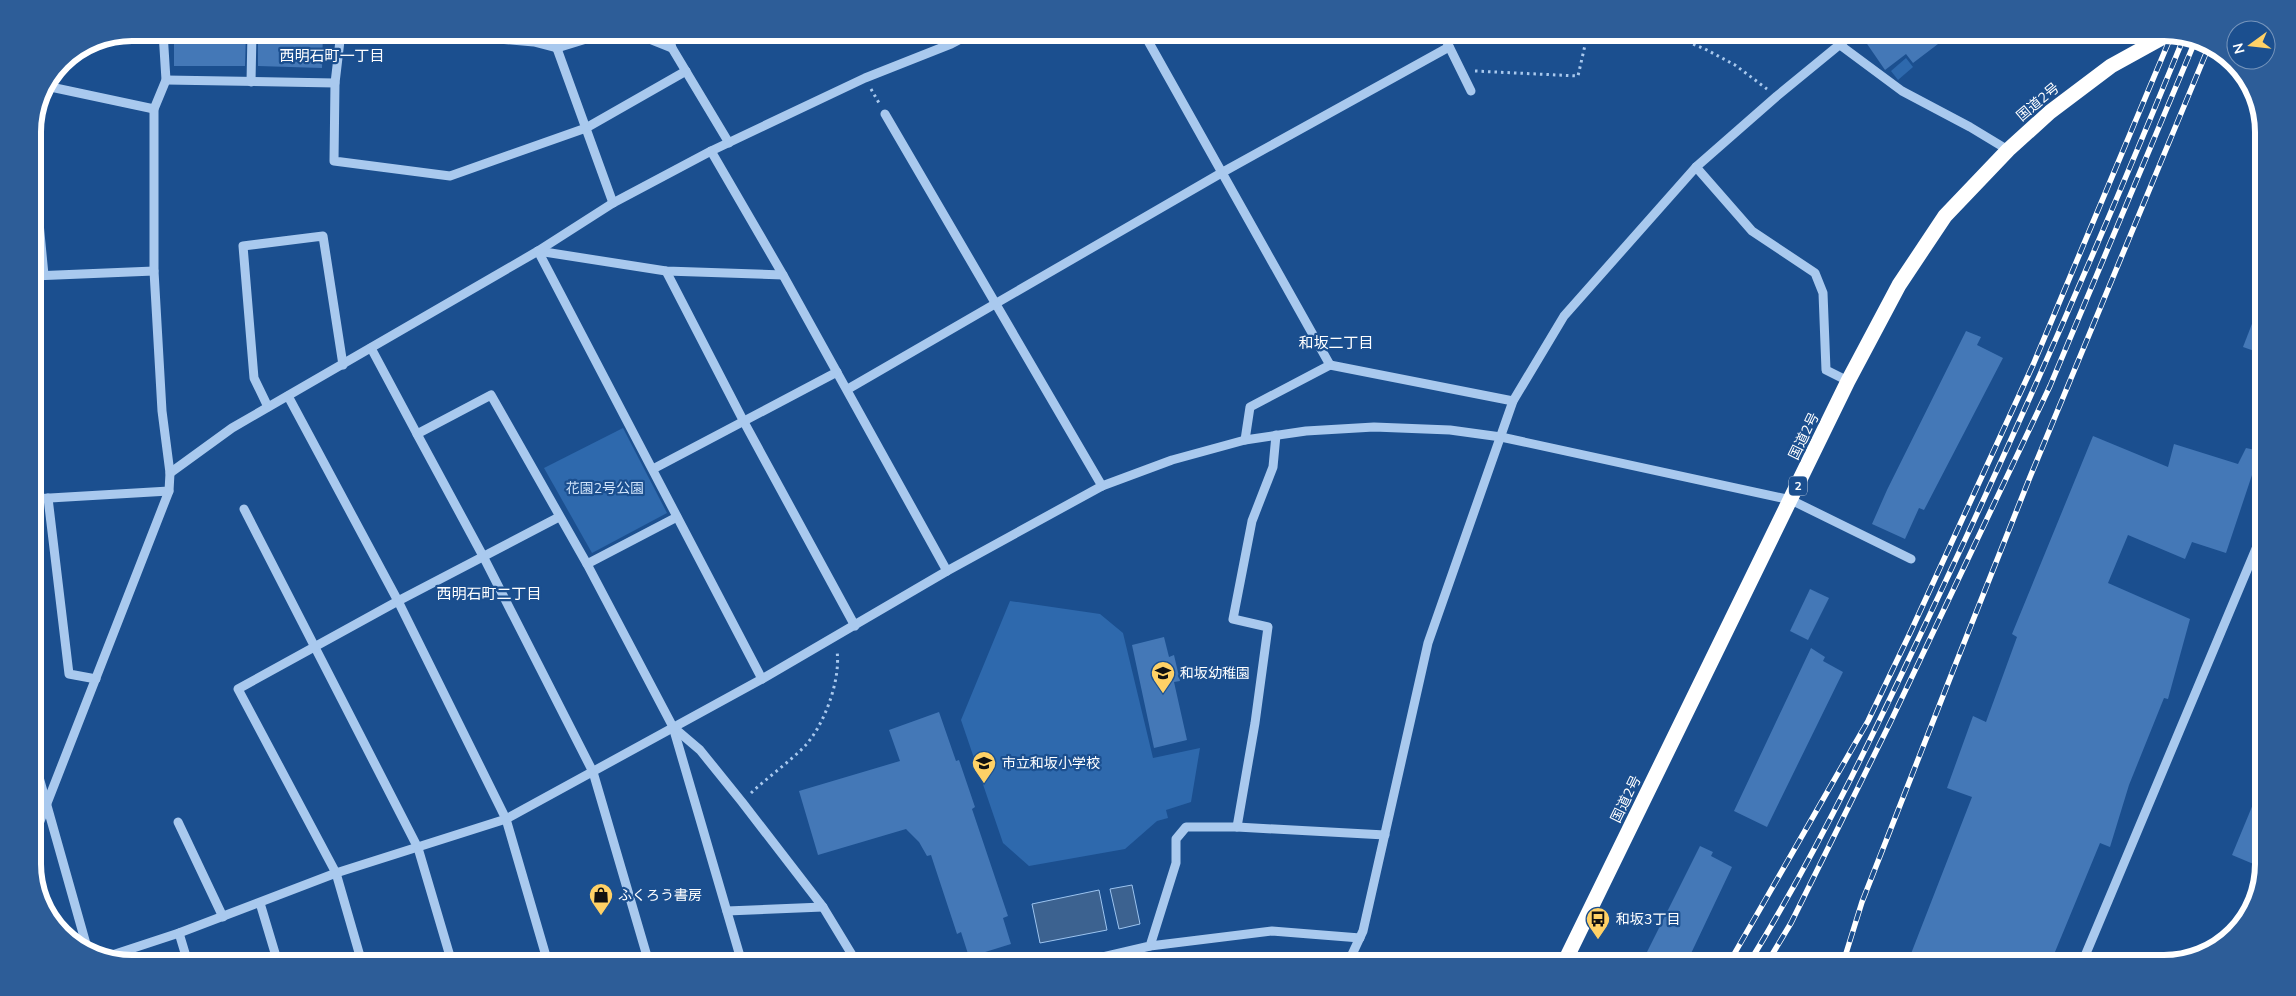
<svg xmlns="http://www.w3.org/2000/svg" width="2296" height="996" viewBox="0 0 2296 996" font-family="'Nunito Sans','Noto Sans JP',sans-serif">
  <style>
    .green { fill: #2e69ad }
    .water { fill: #3c6290; stroke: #9cc4f0 }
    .building { fill: #4478b7 }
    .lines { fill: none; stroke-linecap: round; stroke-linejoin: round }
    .path { stroke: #a9c9ee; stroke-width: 3; stroke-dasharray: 2.5 4; stroke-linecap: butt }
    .minor { stroke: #a9c9ee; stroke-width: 9 }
    .highway { stroke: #fff; stroke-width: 15 }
    .rail-casing { stroke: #fff; stroke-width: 5.5 }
    .rail { stroke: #1b4f8f; stroke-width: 4; stroke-dasharray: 11; stroke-linecap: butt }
    .labels { text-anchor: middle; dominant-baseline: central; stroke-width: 4.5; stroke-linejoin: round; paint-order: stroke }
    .shield { fill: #1b4f8f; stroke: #bbcadd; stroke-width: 1 }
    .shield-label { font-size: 12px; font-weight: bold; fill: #fff }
    .street-label { font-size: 14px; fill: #fff; stroke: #1b4f8f }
    .park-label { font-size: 14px; fill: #cfe3fa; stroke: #1b4f8f }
    .poi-label { font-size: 14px; fill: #fff; stroke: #1b4f8f; text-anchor: start }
    .neighbourhood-label { font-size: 15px; fill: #fff; stroke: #1b4f8f }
    .rim { fill: none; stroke: #fff; stroke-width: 6 }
  </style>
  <rect width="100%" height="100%" fill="#1b4f8f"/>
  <g class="green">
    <polygon points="1906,58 1913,67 1898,80 1891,71"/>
    <polygon points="623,428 667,513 592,553 544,468"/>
    <polygon points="1010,601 1100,614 1123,633 1153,758 1200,748 1191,802 1166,810 1168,818 1157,821 1125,849 1029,866 1003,843 961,720"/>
  </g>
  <g class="water">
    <polygon points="1132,885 1140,924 1119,929 1110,889"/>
    <polygon points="1099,890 1107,930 1040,943 1032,904"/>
  </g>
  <g class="building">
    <polygon points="179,32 246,32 245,66 174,66 174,41 179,41"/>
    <polygon points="258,32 323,32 322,68 258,66"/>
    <polygon points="1871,32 1929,32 1938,44 1913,63 1906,54 1885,70 1863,38"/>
    <polygon points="2262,298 2263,299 2263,354 2243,347"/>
    <polygon points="1966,331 1981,337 1977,345 2003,358 1924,510 1919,508 1905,539 1872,524 1887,490"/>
    <polygon points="2093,436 2168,467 2174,444 2238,464 2246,448 2260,451 2226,553 2192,542 2185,559 2128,535 2108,583 2190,619 2168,699 2164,698 2129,785 2110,847 2100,843 2050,964 1953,964 1938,958 1937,964 1907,964 1972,797 1947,788 1973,716 1986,722 2017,637 2012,634"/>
    <polygon points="1810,589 1829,598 1808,640 1790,631"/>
    <polygon points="1164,637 1169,657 1174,655 1180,681 1174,682 1187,740 1154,748 1132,645"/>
    <polygon points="1811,648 1825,657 1823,661 1843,672 1767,827 1734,811"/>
    <polygon points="939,712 956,761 959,760 975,807 972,809 1008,916 1003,918 1011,944 969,957 961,932 957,934 931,855 927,856 919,842 906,829 818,855 799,791 900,761 889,730"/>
    <polygon points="2263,780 2264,863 2263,868 2232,855"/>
    <polygon points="1700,846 1713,852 1711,856 1732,867 1686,964 1641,964"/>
  </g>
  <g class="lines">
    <g class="path">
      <polyline points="1663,32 1705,49 1735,65 1767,89"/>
      <polyline points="1475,71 1578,76 1588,32"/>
      <polyline points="871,89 879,103"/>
      <path d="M751 793C768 777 788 763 804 747 824 726 841 680 837 651"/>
    </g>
    <g class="minor">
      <polyline points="341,32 335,83 334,161 450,176 586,128 686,71"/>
      <polyline points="414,32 534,42 557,48 609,32"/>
      <polyline points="551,32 613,203"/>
      <polyline points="645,32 652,40 672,48"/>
      <polyline points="668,32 672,48 729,143"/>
      <polyline points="1143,32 1330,365 1250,407 1245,440"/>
      <polyline points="1442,32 1471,91"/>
      <polyline points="1834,32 1840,45 1902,91 1970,127 2008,150"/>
      <polyline points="166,80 335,83"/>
      <polyline points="251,82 252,32"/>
      <polyline points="46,86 154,109"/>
      <polyline points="885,114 1102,486"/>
      <polyline points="711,151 783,275 947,571"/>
      <polyline points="33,160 44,275"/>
      <polyline points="1696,167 1752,231 1815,273 1823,293 1826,370 1848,381"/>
      <polyline points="538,251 762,679"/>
      <polyline points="538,251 666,271 783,275"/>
      <polyline points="666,271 744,422 855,626"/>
      <polyline points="33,276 154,271"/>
      <polyline points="371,348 417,434 491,395 587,564 673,727 742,963"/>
      <polyline points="1330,365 1513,401"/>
      <polyline points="848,389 1223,172 1449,47"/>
      <polyline points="288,396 398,601 506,819 548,963"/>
      <polyline points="268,407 254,378 243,246 323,236 343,365"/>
      <polyline points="417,434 483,556 593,772 649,963"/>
      <polyline points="653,469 837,372"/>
      <polyline points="170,473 232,428 538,251 613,203 711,151 865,78 951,44 974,32"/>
      <polyline points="48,498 69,674 96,679"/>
      <polyline points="33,499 169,491"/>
      <polyline points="244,509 418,848 452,963"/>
      <polyline points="587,564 677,517"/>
      <polyline points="673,727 700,750 742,802 823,907 857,963"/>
      <polyline points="33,756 88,951"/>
      <polyline points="178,822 223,917"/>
      <polyline points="1237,827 1255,723 1268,627 1233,619 1252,521 1273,467 1276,435"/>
      <polyline points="33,839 169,491 170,473 162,411 154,271 154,109 166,80 163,32"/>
      <polyline points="260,903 278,963"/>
      <polyline points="727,911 823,907"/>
      <polyline points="179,933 188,963"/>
      <polyline points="1150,946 1272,931 1360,938"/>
      <polyline points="103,958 179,933 336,873 506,819 762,679 947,571 1102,486 1172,460 1245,440 1306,431 1374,427 1450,430 1501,437 1791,500 1911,559"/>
      <polyline points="362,963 336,873 238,689 398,601 559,517"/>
      <polyline points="1077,963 1150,946 1176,863 1176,839 1186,827 1237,827 1385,835"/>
      <polyline points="1348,963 1363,931 1428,643 1513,401 1564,316 1696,167 1777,96 1855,32"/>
      <polyline points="2082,963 2263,532"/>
    </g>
    <polyline class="highway" points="1564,963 1848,381 1899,285 1945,216 2008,150 2050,112 2111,66 2169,34"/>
    <g class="rail-casing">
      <g id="rail">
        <polyline points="1729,963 1868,721 1911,631 2033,365 2172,34"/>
        <path d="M1749 963C1825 839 1887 706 1949 574 2032 397 2110 218 2184 37"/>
        <polyline points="1767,963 1791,923 1890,723 2050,386 2196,39"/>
        <polyline points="1843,963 1862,902 1954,668 2030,477 2209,46"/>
      </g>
    </g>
    <use href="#rail" class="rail"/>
  </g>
  <defs>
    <g id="school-pin" transform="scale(1.25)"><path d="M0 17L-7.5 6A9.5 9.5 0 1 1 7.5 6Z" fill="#ffd166" stroke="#1b4f8f"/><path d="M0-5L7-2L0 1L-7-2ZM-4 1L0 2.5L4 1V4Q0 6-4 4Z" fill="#111"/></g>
    <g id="shop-pin" transform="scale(1.25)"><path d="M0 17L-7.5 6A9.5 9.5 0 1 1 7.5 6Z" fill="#ffd166" stroke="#1b4f8f"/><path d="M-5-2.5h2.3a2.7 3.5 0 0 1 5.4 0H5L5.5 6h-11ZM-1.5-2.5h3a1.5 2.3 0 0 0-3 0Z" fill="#111"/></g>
    <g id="bus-pin" transform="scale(1.25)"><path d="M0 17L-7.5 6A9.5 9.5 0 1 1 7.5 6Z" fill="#ffd166" stroke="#1b4f8f"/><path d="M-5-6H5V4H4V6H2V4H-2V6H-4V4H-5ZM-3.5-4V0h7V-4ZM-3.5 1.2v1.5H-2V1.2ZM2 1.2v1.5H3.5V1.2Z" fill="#111"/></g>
  </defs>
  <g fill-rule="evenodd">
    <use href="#school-pin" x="1163" y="673"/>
    <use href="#school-pin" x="984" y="763"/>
    <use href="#shop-pin" x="601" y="895"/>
    <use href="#bus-pin" x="1598" y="919"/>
  </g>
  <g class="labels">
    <rect class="shield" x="1789" y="476.5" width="18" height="19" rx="4"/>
    <g class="shield-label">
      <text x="1798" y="486">2</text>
    </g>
    <g class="street-label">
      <text transform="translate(2038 102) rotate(-40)">国道2号</text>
      <text transform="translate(1804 436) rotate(-64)">国道2号</text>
      <text transform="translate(1626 799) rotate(-64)">国道2号</text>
    </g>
    <g class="park-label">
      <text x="605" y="488">花園2号公園</text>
    </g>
    <g class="poi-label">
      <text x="1180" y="673">和坂幼稚園</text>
      <text x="1002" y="763">市立和坂小学校</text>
      <text x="618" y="895">ふくろう書房</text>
      <text x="1616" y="919">和坂3丁目</text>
    </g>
    <g class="neighbourhood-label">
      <text x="332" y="56">西明石町一丁目</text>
      <text x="1336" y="343">和坂二丁目</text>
      <text x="489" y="594">西明石町二丁目</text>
    </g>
  </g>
  <path d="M0 0H2296V996H0ZM132 41H2164A91 91 0 0 1 2255 132V864A91 91 0 0 1 2164 955H132A91 91 0 0 1 41 864V132A91 91 0 0 1 132 41Z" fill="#2d5d98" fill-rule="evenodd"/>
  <path class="rim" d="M132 41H2164A91 91 0 0 1 2255 132V864A91 91 0 0 1 2164 955H132A91 91 0 0 1 41 864V132A91 91 0 0 1 132 41Z"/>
  <g transform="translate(2251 45) rotate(255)"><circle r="24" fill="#1b4f8f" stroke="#7695bc"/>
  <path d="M0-4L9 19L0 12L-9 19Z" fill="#ffd166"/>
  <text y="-8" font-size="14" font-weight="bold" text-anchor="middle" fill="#ffffff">N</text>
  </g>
</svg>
